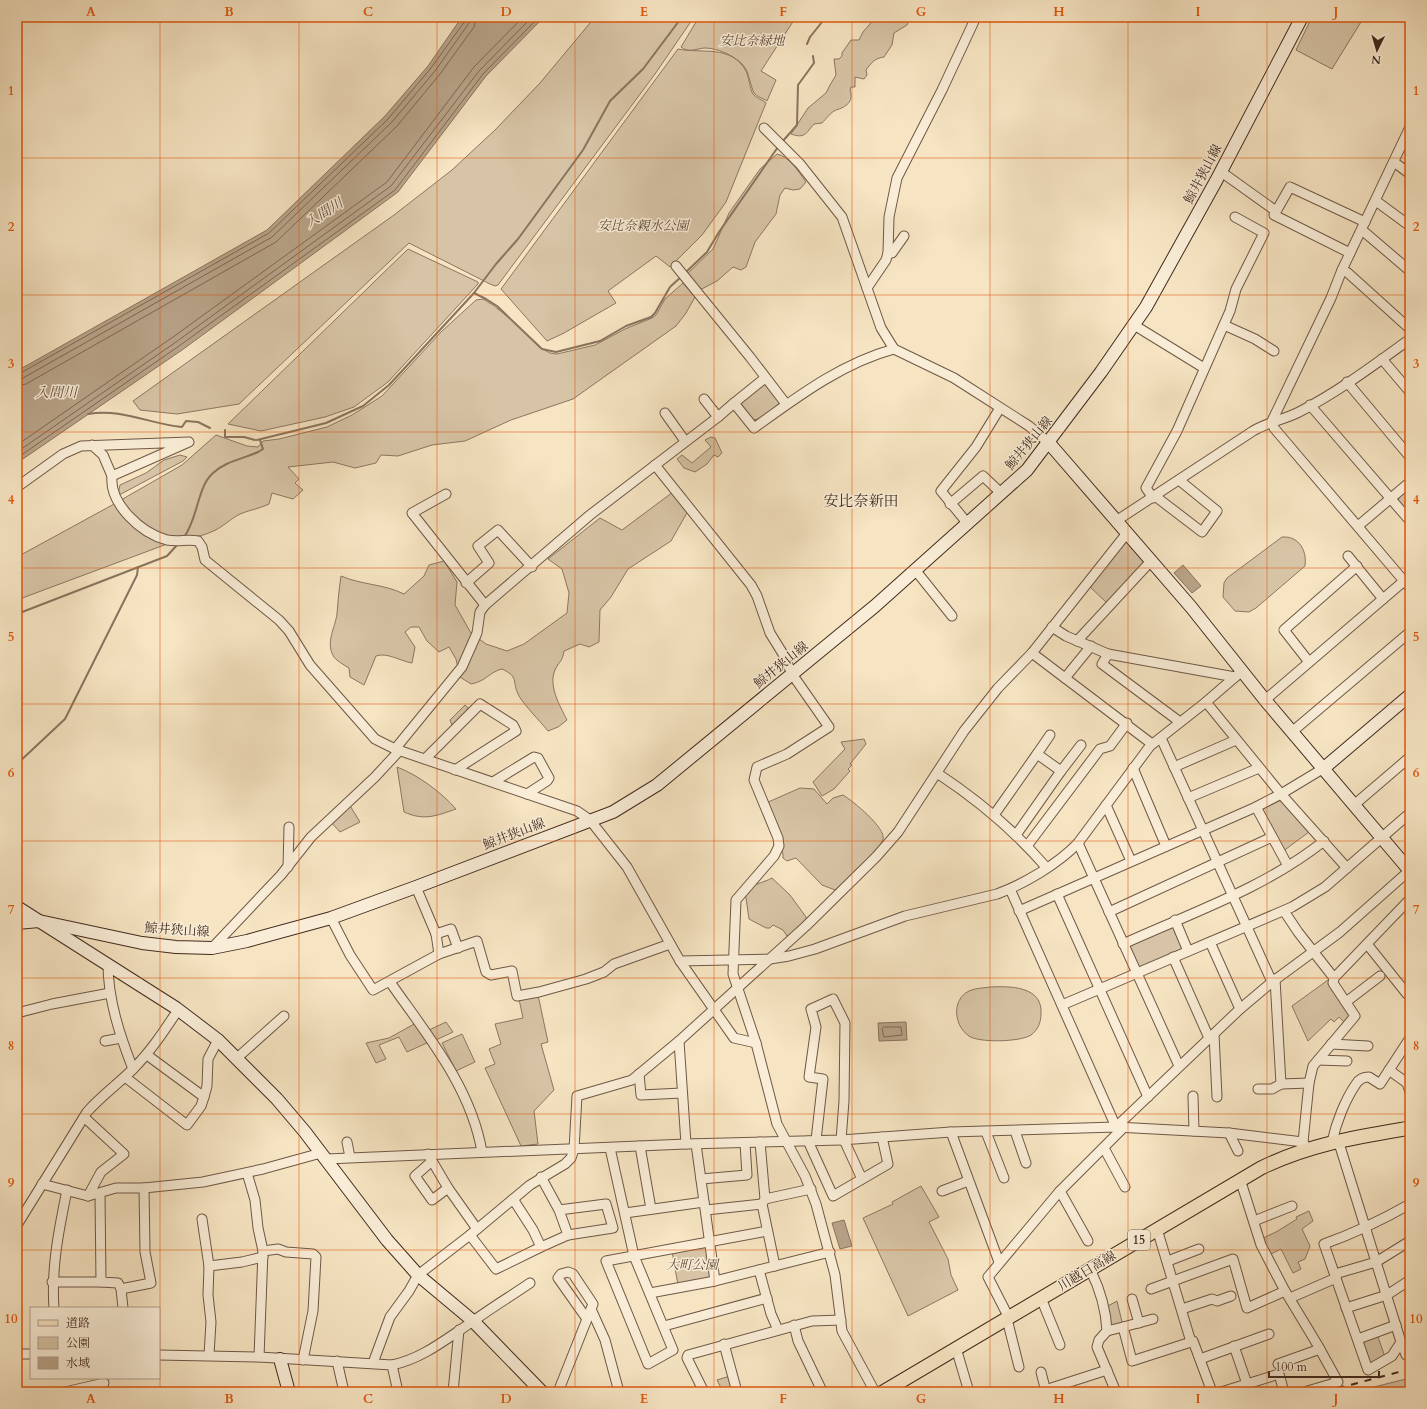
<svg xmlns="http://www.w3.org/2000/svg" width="1427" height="1409" viewBox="0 0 1427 1409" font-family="Cardo,'Noto Serif JP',serif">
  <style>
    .green { fill: #d7c4a6; stroke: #8c7662 }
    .water { fill: #b9a48a; stroke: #89735e }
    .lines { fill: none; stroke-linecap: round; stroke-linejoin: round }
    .shore { stroke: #7e6654; stroke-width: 1 }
    .stream { stroke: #89735e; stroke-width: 2 }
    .street-casing { stroke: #6f5846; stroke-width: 11 }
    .secondary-casing { stroke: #42291d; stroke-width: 14 }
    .primary-casing { stroke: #42291d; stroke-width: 15 }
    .street { stroke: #f9edd7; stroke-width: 9 }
    .secondary { stroke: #f9edd7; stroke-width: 12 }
    .primary { stroke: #f6e4c2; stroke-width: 13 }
    .rail { stroke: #42291d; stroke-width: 2; stroke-dasharray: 7 7; stroke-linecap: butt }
    .grid { fill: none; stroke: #e0570d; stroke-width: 1; stroke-opacity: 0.55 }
    .labels { text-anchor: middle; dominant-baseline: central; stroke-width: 3; stroke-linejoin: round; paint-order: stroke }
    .shield { fill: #f9edd7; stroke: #796455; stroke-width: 1 }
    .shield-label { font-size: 12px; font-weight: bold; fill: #42291d }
    .park-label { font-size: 13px; font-style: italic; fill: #604838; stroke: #f9edd7 }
    .street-label { font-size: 13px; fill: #42291d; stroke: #f9edd7 }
    .water-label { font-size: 14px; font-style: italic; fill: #664e3e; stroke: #f9edd7 }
    .quarter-label { font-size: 15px; fill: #42291d; stroke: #f9edd7 }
    .neatline { fill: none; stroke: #e0570d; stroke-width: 1.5 }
    .grid-label { font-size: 13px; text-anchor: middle; font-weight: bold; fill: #e0570d }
  </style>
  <rect width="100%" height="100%" fill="#f6e4c2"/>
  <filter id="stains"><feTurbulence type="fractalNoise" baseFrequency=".005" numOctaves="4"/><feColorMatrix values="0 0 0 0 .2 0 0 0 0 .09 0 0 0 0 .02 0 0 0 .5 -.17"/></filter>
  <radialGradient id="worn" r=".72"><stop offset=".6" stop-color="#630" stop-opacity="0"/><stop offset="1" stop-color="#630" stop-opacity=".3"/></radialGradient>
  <g class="green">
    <polygon points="595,17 694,17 655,74 498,285 495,286 490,284 409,243 239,404 177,414 140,410 133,401 394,215 452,170 495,130 540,83"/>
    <path d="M699 17H796L761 71 776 80 767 101C764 99 756 96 754 93 747 77 751 68 733 57 725 52 714 48 704 48 696 49 688 53 681 47Z"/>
    <path d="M876 17H911L907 25 894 33 892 45 884 57C875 58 871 63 866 70L867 75 864 79 855 77V87H851L850 90C854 102 846 107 836 110 831 112 826 119 822 123L814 124C806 133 805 139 791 134L808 108 826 93 830 85 836 75 834 59H839L842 56V53L851 40H859L863 32Z"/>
    <polygon points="1312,17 1364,17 1332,69 1296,50"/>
    <path d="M678 49C701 54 731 44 746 71 749 77 750 90 753 94 756 98 763 100 766 103L726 202 702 235 670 267 656 256 608 291 616 303 564 333 547 341 501 289Z"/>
    <path d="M777 154C790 157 798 171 806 182L800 189 793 190 785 188 780 195 776 214 755 242 746 267 741 270 733 267 717 281 698 291 686 275 713 249 729 213 760 169Z"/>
    <polygon points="408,249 478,282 478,284 388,382 354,407 325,417 261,431 228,424"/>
    <path d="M683 283 695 297 686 313 676 326 573 399 511 420 465 441 432 445 398 456 381 455 376 463 355 468 333 462 288 467 299 479 295 483 303 490 293 499 272 493 269 504C259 509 249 510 240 514 230 519 222 528 211 532 187 543 159 537 139 521 132 515 126 507 121 500L182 465 216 435 247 446 258 447 263 441 279 439 327 427 352 415 382 396 441 332 476 300 483 299 493 305 515 323 539 347 550 353 557 354 595 345 625 329 652 318 656 315 665 299Z"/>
    <polygon points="765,382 781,402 759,419 751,420 738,402"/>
    <polygon points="711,437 715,438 722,453 718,457 714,455 707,464 695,472 684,468 677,459 682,455 692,463 711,447 705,440"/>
    <polygon points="180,455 187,457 183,461 121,494 118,494 120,485 146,473 164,460"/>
    <polygon points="1410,487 1410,516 1398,502 1399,497"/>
    <path d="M673 492 688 511 671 541 628 569 611 597 600 610 599 642 589 647 580 644 564 651C562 663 559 661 555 670 548 686 560 706 567 720L558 727 548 731C540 721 522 703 518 694 512 681 519 677 502 669 489 672 487 681 471 684L460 677 456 659 449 647 439 652 427 641 419 627H411L405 632 415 647 412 663C400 661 387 652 376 656L364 685 350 677 349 668C344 665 337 661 334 657 325 643 335 628 337 614 338 601 339 589 341 576 362 585 384 584 404 594L424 576 429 565 444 561 457 582 455 605 471 633 486 644 507 651 524 644 567 613 569 593 562 569 548 559 600 518 622 530Z"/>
    <polygon points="116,503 167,544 17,600 17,557"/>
    <path d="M1282 537C1299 536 1307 550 1305 566L1256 608 1249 612 1235 611 1223 597 1224 583 1227 578Z"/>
    <polygon points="1125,539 1147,563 1108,604 1088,585"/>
    <polygon points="465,705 468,708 466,711 467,713 453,727 450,720"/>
    <polygon points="864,739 866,744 850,764 852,765 848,769 850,771 834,789 822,796 813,782 845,749 841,742"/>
    <path d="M397 767C418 775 441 792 456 809 436 816 424 821 404 812Z"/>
    <path d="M800 788 814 789 827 804 833 798 843 795C853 801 886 828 883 839 881 851 845 882 835 890L822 885 796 858 787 861 783 858V854L766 803Z"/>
    <polygon points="1281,800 1309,832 1282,852 1262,809"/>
    <polygon points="349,804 360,822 340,832 330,821"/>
    <path d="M772 878 790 895 806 917V921L792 935 787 936 783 930 773 925 770 928H766L749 919 745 891C752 884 763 883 772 878Z"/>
    <polygon points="1174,924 1185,949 1137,969 1127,945"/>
    <polygon points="1328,980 1353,1016 1346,1024 1339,1017 1334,1022 1331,1019 1308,1041 1292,1006"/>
    <path d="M990 987C1010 986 1043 986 1041 1014 1041 1022 1038 1030 1031 1035 1021 1042 978 1043 969 1036 954 1026 951 1000 969 991 975 988 984 988 990 987Z"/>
    <polygon points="538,995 548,1042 541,1044 554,1090 534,1111 538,1144 521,1146 485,1068 495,1064 489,1049 501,1044 495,1024 523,1018 519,999"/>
    <polygon points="446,1022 453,1032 436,1040 427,1031"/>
    <polygon points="416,1023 429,1042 407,1052 399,1037 379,1045 386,1059 376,1063 366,1043 389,1038"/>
    <polygon points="462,1034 475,1062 456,1071 442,1043"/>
    <polygon points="921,1186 939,1217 929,1222 948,1259 951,1275 958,1290 908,1316 863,1218 893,1204 892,1202"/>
    <polygon points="1309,1211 1313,1221 1302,1229 1310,1246 1305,1259 1298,1262 1301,1269 1293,1273 1281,1249 1269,1255 1261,1239 1276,1232 1297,1219 1296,1217"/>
    <polygon points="703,1246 707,1248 711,1277 709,1279 678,1285 672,1251"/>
    <polygon points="1117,1301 1123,1326 1108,1329 1106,1307"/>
    <polygon points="1377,1334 1385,1357 1369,1366 1360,1340"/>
    <polygon points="730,1376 733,1390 732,1392 723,1392 717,1380"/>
    <polygon points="1410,1378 1410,1392 1354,1392"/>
  </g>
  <g class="water">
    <polygon points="462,17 544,17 486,76 398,192 182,350 17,463 17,371 267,230 385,116 428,66"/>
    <polygon points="1183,565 1201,586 1192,593 1174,573"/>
    <polygon points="906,1022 907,1040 879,1041 878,1023"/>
    <polygon points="844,1220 852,1246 840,1249 832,1223"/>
  </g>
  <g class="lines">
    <g class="shore">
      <polyline points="17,375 269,233 388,119 431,68 465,21 465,17"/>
      <polyline points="17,380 23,378 272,237 392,122 435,71 469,23 470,17"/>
      <polyline points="17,386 26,384 276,242 397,126 440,74 474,27 476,17"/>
      <polyline points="17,445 173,337 387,182 474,67 523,17"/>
      <polyline points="17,452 176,342 391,186 479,71 532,17"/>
      <polyline points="17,458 179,346 395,190 483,74 539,17"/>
      <polygon points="884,1027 901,1027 902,1035 884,1037 882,1029"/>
    </g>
    <g class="stream">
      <polyline points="807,44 810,37 826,17"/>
      <polyline points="782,142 797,125 798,85 814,63 813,56"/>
      <polyline points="685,273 707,252 719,232 778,147"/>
      <polyline points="474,293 486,299 497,306 542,349 556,352 600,341 626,326 651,317 655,313 670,287 682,276"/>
      <path d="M88 414C122 408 149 424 182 427L186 421 198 422 210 428"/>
      <polyline points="225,430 225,437 244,437 255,440"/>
      <polyline points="257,440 326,423 363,406 389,385 474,293 496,264 518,239 583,150 610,101 643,69 682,17"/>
      <polyline points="258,452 263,449 260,440"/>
      <path d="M184 537C198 519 197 487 213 473 226 461 243 459 258 452"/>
      <polyline points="17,614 167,556 178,544"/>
      <polyline points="17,764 65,719 137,575 138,567"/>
    </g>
    <g class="street-casing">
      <g id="street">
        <polyline points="1410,127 1342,270 1331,298 1272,421 1274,428 1410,588"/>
        <polyline points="764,128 800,164 842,217 881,328 894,349 954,378 1029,426 1049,443"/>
        <polyline points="1394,162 1410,174"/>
        <polyline points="1220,171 1276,211"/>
        <polyline points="1376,201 1410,226"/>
        <polyline points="1362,230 1410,271"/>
        <polyline points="888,253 892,253 904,236"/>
        <polyline points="1350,253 1274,215 1290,187 1365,222"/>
        <polyline points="676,266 750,357 786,404"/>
        <polyline points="1342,270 1348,273 1410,329"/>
        <polyline points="867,288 886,260 888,253 889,217 897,178 942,90 976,17"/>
        <polyline points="1134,325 1204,368"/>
        <polyline points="1224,325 1255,339 1274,351"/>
        <polyline points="1382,359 1410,392"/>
        <polyline points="1347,382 1410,457"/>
        <polyline points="704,399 718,417"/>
        <polyline points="734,403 765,378"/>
        <polyline points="1310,405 1410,521"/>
        <polyline points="665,413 685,441"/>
        <polyline points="655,465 751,585 757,596 770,633 783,654 792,674 829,727 787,754 757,767 754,780 778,838 779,846 774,856 736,900 733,974 756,1043 777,1124 805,1176 816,1204 835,1275 842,1331 875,1392"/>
        <path d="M112 476C109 504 141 533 167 540 178 542 188 539 198 541L202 547 205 560 279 620 289 631 310 665 375 739 395 749 577 811 590 820 627 867 680 961 770 959 789 956 815 949 905 916 997 894C1024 884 1058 864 1078 843L1150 746 1206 702 1242 671"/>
        <polyline points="17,487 63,454 81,446 189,442 112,476 103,455 92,445"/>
        <polyline points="446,494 412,513 485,605"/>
        <polyline points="1155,496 1202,532 1217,511 1179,480"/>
        <polyline points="1153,498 1146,488 1177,431 1230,311 1236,289 1264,233 1235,217"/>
        <polyline points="950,504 983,476 1001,493"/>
        <path d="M1116 521 1253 431C1268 422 1283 420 1299 412 1338 392 1374 365 1410 339"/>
        <polyline points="968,524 941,491 976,447 1000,408"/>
        <polyline points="1358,526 1410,482"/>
        <polyline points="1348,556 1383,599"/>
        <polyline points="916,571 952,616"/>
        <polyline points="466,583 489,563 478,546 498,530 532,567"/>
        <polyline points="1052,627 1066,636 1108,654"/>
        <polyline points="1077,641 1151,561"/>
        <polyline points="1032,653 1127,533"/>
        <polyline points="1309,662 1284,630 1357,566"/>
        <polyline points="1065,678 1091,646"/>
        <polyline points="1265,700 1404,581"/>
        <polyline points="1206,702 1281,794 1347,868"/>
        <polyline points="1180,722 1102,664 1108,654 1235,677"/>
        <polyline points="1293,731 1410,632"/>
        <polyline points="1161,738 1272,982"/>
        <path d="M395 749 462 667 477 633 480 612 485 605 590 515 718 417 734 403 754 428C797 397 842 363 894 349"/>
        <polyline points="1037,754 1050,735"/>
        <polyline points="425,759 480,704 513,725 516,731 455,770"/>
        <polyline points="1174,767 1236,740"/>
        <polyline points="1133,768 1166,846"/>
        <polyline points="1061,771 1081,745"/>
        <path d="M937 773C978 800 1014 830 1046 867"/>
        <polyline points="493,782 534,757 538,758 549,778 547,781 527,794"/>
        <polyline points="1188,798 1259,768"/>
        <polyline points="1106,805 1131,861"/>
        <polyline points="1354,805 1410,757"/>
        <polyline points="1256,807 1288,866"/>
        <polyline points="994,815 1037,754 1061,771 1016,835"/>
        <polyline points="1078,843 1179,1066"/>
        <polyline points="1027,846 1100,749 1110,746 1127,723"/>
        <polyline points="288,867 289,827"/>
        <polyline points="416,887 436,934 451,929 458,948"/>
        <polyline points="1010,889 1116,1127 1240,1009 1272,982 1340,932 1410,870"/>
        <polyline points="1057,894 1148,1097"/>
        <polyline points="1019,911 1256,807 1281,794 1324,768"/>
        <polyline points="1284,911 1298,932 1334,978"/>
        <polyline points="1109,912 1272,837"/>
        <polyline points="331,918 350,955 373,990 439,954 477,941 486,972 491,975 512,971 517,996 539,992 586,979 604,972 614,964 670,944"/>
        <polyline points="1175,920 1188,951"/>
        <polyline points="436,934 439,954"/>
        <polyline points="1210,942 1240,1009"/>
        <path d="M1123 944C1191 913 1265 888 1324 841"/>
        <polyline points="1367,944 1407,994"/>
        <polyline points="212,948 281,875 311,837 375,777 400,750"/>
        <polyline points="1173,957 1209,1038"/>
        <polyline points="680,961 734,1038 756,1043"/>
        <path d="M108 964C108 1000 120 1036 133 1069"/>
        <path d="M390 982C427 1035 471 1087 482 1152"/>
        <polyline points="1346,1002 1380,976"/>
        <polyline points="1062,1005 1292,907 1325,887 1410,813"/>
        <polyline points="17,1013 52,1004 110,993"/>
        <polyline points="1214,1034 1217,1097"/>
        <polyline points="105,1041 121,1038"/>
        <polyline points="679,1041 686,1144"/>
        <polyline points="1331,1044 1368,1046"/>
        <polyline points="147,1055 204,1097"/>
        <polyline points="237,1058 284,1016"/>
        <polyline points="1318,1060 1347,1061"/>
        <polyline points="1389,1070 1407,1083 1410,1092"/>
        <polyline points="639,1074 641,1095 682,1093"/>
        <polyline points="125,1077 187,1125 201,1106 204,1097 207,1086 208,1059 218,1040"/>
        <polyline points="1281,1084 1309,1083"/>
        <polyline points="1258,1089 1272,1089 1281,1084 1275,979"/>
        <polyline points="1193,1096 1194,1131"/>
        <polyline points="84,1117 124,1154 101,1172 88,1196"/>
        <polyline points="1015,1131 1026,1163"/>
        <polyline points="951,1132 999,1262"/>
        <polyline points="986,1132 1004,1178"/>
        <polyline points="1229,1133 1238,1151"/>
        <polyline points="816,1140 823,1079 809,1077 816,1027 811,1009 833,999 845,1023 844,1101 841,1140"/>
        <polyline points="844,1140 862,1179"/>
        <path d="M1338 1140 1401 1342 1392 1356 1368 1370 1324 1244C1355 1233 1382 1220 1410 1204"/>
        <polyline points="808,1141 833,1196 888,1164 882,1137"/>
        <polyline points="347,1142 350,1157"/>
        <polyline points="760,1142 765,1199 762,1204 775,1266"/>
        <path d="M1332 1142C1336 1123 1345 1100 1356 1084 1359 1079 1363 1077 1369 1077L1380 1084 1410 1038"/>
        <polyline points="696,1144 715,1281"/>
        <polyline points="640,1146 651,1209"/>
        <polyline points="1306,1147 1303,1142 1309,1083 1313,1066 1355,1016 1333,983 1334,978 1410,899"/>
        <polyline points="610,1148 634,1256 673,1350 648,1364 606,1261 767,1231"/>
        <polyline points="1104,1148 1125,1187"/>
        <polyline points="428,1154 448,1188 432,1200 415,1176 432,1161"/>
        <polyline points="326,1159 686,1144 841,1140 951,1132 1116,1127 1229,1133 1303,1142"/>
        <polyline points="247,1173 255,1200 258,1228 263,1251 259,1357"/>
        <polyline points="541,1177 559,1210 606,1204 613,1228 568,1235 559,1210"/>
        <polyline points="701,1179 747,1175 745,1143"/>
        <polyline points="1240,1179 1261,1245 1285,1291 1317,1344 1338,1382 1304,1392"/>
        <polyline points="42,1184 88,1196 116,1188 144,1188 203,1182 263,1169 321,1153"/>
        <polyline points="448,1188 477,1229"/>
        <polyline points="942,1191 968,1181"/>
        <polyline points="1060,1191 1088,1241"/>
        <polyline points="100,1194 101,1282 118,1283 121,1289 123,1308"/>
        <polyline points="765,1199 811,1189"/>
        <polyline points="706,1210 762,1204"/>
        <polyline points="625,1213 704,1202"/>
        <polyline points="202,1219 209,1266 208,1295 211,1322 209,1355"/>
        <polyline points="1254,1221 1292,1206"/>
        <path d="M17 1225 87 1112C101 1096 118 1084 133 1069 151 1051 164 1031 178 1010"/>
        <polyline points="1157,1229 1191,1342 1193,1341 1212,1392"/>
        <polyline points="470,1235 496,1269 541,1247 533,1230 513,1199"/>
        <polyline points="541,1247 568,1235"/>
        <polyline points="263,1251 278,1249 286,1252 313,1254 316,1257 313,1311 303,1360"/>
        <polyline points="1168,1261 1199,1249"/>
        <polyline points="209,1266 242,1262 263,1257"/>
        <path d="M1090 1269C1100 1289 1106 1309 1107 1331L1099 1340 1097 1347 1116 1392"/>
        <polyline points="759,1270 771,1314 778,1330"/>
        <polyline points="1335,1274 1376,1262 1410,1241"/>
        <polyline points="52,1282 101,1282"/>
        <polyline points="121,1289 151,1283 145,1252 144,1188"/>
        <polyline points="1151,1289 1233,1259 1247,1308 1285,1291"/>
        <polyline points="650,1293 715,1281 830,1252"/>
        <polyline points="1041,1298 1060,1345"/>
        <polyline points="1290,1298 1336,1278"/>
        <polyline points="1132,1299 1139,1323"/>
        <path d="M54 1308C51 1268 59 1229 67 1190"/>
        <polyline points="1346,1308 1387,1295 1410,1280"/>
        <polyline points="591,1309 605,1340 619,1392"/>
        <polyline points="1182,1309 1212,1299 1217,1301 1231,1296"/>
        <polyline points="1009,1318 988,1277 1059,1192 1124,1127"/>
        <polyline points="1007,1319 1019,1367"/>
        <polyline points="794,1325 798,1341 822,1391 820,1392"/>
        <polyline points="664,1326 767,1298"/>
        <polyline points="1123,1327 1153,1319"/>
        <polyline points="1107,1331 1123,1327 1132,1361 1191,1342"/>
        <polyline points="1358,1339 1396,1325"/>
        <polyline points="1401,1342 1406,1355 1410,1353"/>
        <polyline points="724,1344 737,1392"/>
        <polyline points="1234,1346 1247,1384"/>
        <polyline points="956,1348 969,1392"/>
        <polyline points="17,1354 31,1354"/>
        <path d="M159 1355 259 1357 392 1365C422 1359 446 1339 472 1322 491 1308 511 1296 530 1283"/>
        <polyline points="1200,1359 1269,1334"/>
        <polyline points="337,1361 344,1392"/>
        <polyline points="373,1363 390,1317 409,1291 418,1275 470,1235 530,1185 565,1164 571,1158 574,1149 577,1096 632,1080 679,1041 806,926 876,857 898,832 964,731 998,688 1032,653 1152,744"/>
        <polyline points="1278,1364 1320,1349"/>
        <polyline points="392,1365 398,1392"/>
        <polyline points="1041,1372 1046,1392"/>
        <polyline points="1045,1390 1107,1370"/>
        <polyline points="65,1392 104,1383"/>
        <polyline points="453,1392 459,1330"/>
        <polyline points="558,1392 593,1304 573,1274 568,1272 561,1274 558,1278 587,1319"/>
        <polyline points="704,1392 687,1358 688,1355 812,1321 841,1320"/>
        <polyline points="1221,1392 1279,1374 1284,1392"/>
      </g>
    </g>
    <g class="secondary-casing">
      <g id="secondary">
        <polyline points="1049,443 1191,607 1265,700 1410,871"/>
        <polyline points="1324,768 1410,695"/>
        <polyline points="17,907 176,1008 218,1040 277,1099 305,1132 387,1240 418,1275 473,1321 542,1392"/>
        <polyline points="17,923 39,921 142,943 176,947 212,948 247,941 331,918 416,887 613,812 657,785 875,606 1027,470 1101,372 1146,307 1216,181 1302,17"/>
        <polyline points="280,1359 289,1392"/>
      </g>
    </g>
    <g class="primary-casing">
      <path id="primary" d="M883 1392 1261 1168C1310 1144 1357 1137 1410 1128"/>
    </g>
    <use href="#street" class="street"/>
    <use href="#secondary" class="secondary"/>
    <use href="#primary" class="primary"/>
    <polyline class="rail" points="1324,1392 1410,1369"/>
  </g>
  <path class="grid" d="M160 17V1392M299 17V1392M437 17V1392M575 17V1392M714 17V1392M852 17V1392M990 17V1392M1128 17V1392M1267 17V1392M17 158H1410M17 295H1410M17 432H1410M17 568H1410M17 704H1410M17 841H1410M17 978H1410M17 1114H1410M17 1250H1410"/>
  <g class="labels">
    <rect class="shield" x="1128" y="1230" width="22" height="20" rx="3"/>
    <g class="shield-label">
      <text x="1139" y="1240">15</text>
    </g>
    <g class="park-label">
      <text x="752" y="41">安比奈緑地</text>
      <text x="643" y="226">安比奈親水公園</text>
      <text x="692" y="1265">大町公園</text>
    </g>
    <g class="street-label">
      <text transform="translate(1203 174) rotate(-62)">鯨井狭山線</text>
      <text transform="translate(1029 443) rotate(-50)">鯨井狭山線</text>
      <text transform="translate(781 665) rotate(-39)">鯨井狭山線</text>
      <text transform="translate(514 834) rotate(-21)">鯨井狭山線</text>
      <text transform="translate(177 930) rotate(4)">鯨井狭山線</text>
      <text transform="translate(1087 1271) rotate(-31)">川越日高線</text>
    </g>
    <g class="water-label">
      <text transform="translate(324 213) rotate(-33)">入間川</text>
      <text x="56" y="392">入間川</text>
    </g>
    <g class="quarter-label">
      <text x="861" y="501">安比奈新田</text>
    </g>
  </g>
  <rect width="1427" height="1409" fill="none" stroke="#f6e4c2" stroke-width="44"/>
  <rect x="30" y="1307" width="130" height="72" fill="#f9edd7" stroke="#b09f8d"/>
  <rect x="38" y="1320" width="20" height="6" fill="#f6e4c2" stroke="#b09f8d"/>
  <text x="66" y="1327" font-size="12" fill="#42291d">道路</text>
  <rect x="38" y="1337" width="20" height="12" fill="#d7c4a6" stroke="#b09f8d"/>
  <text x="66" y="1347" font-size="12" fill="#42291d">公園</text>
  <rect x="38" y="1357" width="20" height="12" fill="#b9a48a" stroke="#b09f8d"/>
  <text x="66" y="1367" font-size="12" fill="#42291d">水域</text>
  <g transform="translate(1377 50) rotate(185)" stroke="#f9edd7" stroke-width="3" paint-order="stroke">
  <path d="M0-3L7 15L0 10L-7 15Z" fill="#42291d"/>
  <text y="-6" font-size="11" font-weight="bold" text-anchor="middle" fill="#42291d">N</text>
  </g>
  <path d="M1269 1371v6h110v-6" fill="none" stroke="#42291d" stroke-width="2"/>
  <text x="1275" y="1371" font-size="12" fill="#42291d" stroke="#f9edd7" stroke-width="3" paint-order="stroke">100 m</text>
  <rect x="22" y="22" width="1383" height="1365" class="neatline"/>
  <g class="grid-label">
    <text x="91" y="16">A</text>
    <text x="229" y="16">B</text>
    <text x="368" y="16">C</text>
    <text x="506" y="16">D</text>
    <text x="644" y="16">E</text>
    <text x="783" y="16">F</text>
    <text x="921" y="16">G</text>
    <text x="1059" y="16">H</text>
    <text x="1198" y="16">I</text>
    <text x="1336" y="16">J</text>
    <text x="11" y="95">1</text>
    <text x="1416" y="95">1</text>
    <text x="11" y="231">2</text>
    <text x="1416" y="231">2</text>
    <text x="11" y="368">3</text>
    <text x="1416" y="368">3</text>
    <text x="11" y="504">4</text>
    <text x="1416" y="504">4</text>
    <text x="11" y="641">5</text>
    <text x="1416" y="641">5</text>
    <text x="11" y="777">6</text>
    <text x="1416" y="777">6</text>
    <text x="11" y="914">7</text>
    <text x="1416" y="914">7</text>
    <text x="11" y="1050">8</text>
    <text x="1416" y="1050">8</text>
    <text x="11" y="1187">9</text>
    <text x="1416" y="1187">9</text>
    <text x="11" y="1323">10</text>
    <text x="1416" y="1323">10</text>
    <text x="91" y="1403">A</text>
    <text x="229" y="1403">B</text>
    <text x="368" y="1403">C</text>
    <text x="506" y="1403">D</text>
    <text x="644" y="1403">E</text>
    <text x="783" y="1403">F</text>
    <text x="921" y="1403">G</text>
    <text x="1059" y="1403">H</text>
    <text x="1198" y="1403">I</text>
    <text x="1336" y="1403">J</text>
  </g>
  <rect width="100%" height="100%" filter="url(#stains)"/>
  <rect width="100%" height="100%" fill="url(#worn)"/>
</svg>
